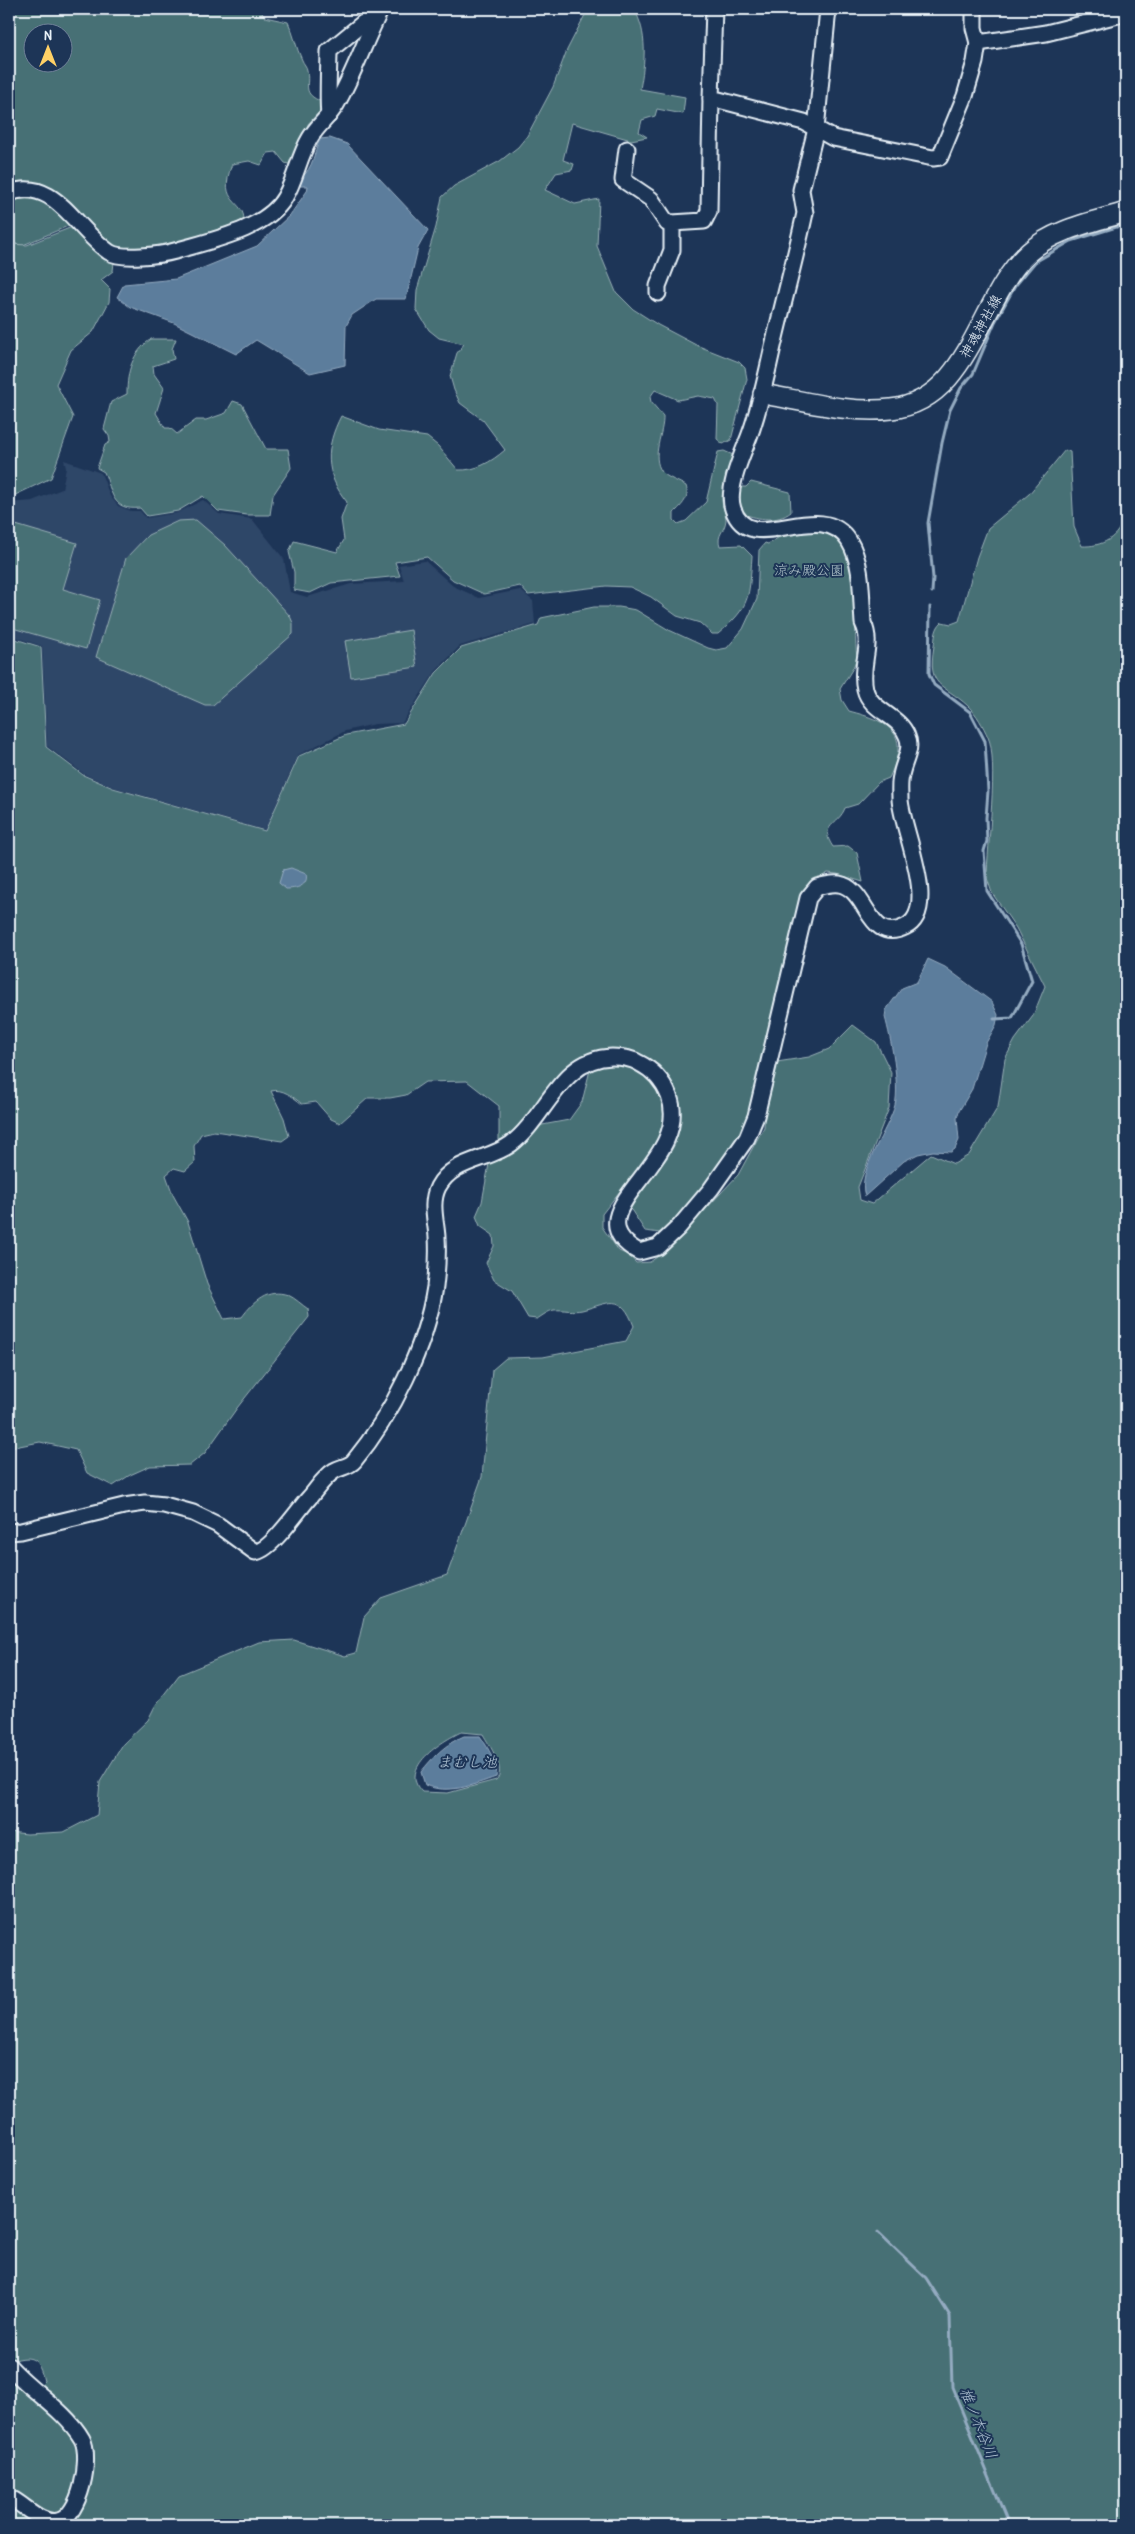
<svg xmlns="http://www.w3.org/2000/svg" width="1135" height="2534" viewBox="0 0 1135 2534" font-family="'Patrick Hand','Klee One',sans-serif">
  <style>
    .built { fill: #2f4668 }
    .green { fill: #476f74; stroke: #98b0b6; fill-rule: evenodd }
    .water { fill: #5c7d9c; stroke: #94abc1 }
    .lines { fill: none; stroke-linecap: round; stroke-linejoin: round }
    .stream { stroke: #94abc1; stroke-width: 3 }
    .minor-casing { stroke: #e8f1f8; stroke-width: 19 }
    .major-casing { stroke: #e8f1f8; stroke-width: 22 }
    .minor { stroke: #1d3557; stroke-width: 15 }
    .major { stroke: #1d3557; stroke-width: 19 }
    .labels { text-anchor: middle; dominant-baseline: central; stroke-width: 4; stroke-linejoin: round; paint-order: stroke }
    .street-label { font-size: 14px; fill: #e8f1f8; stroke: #1d3557 }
    .park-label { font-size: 14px; fill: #b0c4ca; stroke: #1d3557 }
    .water-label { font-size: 15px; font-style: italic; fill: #b0c3d3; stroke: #1d3557 }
  </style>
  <rect width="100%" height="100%" fill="#1d3557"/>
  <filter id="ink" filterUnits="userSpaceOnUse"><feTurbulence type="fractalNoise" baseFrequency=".02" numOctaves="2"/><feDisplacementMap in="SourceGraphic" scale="10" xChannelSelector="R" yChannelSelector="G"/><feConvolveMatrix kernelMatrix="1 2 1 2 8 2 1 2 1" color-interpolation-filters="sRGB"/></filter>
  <g filter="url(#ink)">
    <polygon class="built" points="64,460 101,473 110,496 118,506 131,511 140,511 146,518 177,513 203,500 219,514 252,519 284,559 290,592 307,597 351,584 404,581 399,565 425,561 453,586 479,598 520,590 533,601 535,624 460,646 435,672 402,723 375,724 345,731 298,755 265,830 113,787 84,774 47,746 42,646 9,635 9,503 32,501 62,489 66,468"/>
    <g class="green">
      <path d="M9 9H259L265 17 288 22C294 34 296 48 302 60 303 63 307 67 307 70 310 87 301 93 322 102L321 110 308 124 306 138 292 165 285 163 276 152 268 153 261 165 249 161 232 164C216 206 246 198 244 223L164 250H112L89 230 53 190 33 184 9 188ZM32 32H62V62H32Z"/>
      <path d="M588 9H634C648 33 645 62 640 89L685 97 683 114 657 109 655 116 642 120 639 132 647 137 631 140 572 123 563 160 574 164 572 170 556 173 545 190 575 204 599 199 597 246 616 292 633 309 658 325 696 345 739 362 745 368 747 379 731 440 723 444 717 439 718 405 715 399 698 396 678 400 655 390 650 397 651 402 663 416C664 433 650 456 662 472 667 478 680 482 686 486 690 498 682 505 674 513V520L678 524 686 521 706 502 718 452 724 451 733 455C739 469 725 483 722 497 721 504 726 513 726 520 725 531 716 535 720 546L741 545 752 556C749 598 751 606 718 634H712L700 623 677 616 651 597 630 587 606 586 528 595 520 586 484 594 453 580 427 557 395 562 400 576 331 583 310 593 294 590V572L289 552 294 541 337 552 344 540 341 519 347 502C324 474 325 447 341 416L379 430 427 437 438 446 458 470C476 471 491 462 505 450L483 420 460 403 454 390 450 376 457 353 464 344 439 338 429 330 416 309 417 290 436 227 442 197 454 186 500 161 518 147 527 136 553 87 567 50Z"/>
      <polygon points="34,189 75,223 23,245 9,243 9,194"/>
      <polygon points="72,227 114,262 113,271 101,280 110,289 109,302 93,332 71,350 56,384 73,417 51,478 9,498 9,244 27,245"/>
      <path d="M151 339H176L172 349 174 359 153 366 154 374 164 388 156 413 165 428H170L177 434 196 420H206L226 413 233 401 242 404 266 449H288L291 468 273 495 270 515H247L218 511 203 496 178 511 147 516 140 508C111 511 113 492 104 472L97 468 105 445 110 442 109 436 104 429 111 402 127 394C127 371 132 353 151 339Z"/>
      <path d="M1065 450 1070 452 1074 527 1082 546C1101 547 1120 538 1123 517 1125 506 1122 497 1126 486V2525H9V2384L14 2381 30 2397 36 2398 38 2387 44 2381C38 2359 34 2354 11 2361L9 2358V1832L27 1834 64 1832 97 1815 100 1782 123 1744 148 1720 155 1706 179 1675 259 1642 294 1640 345 1656 356 1653 364 1617 381 1598 447 1575 482 1477 492 1370 506 1358 543 1357 626 1341 634 1326C621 1292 610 1303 582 1310 573 1312 563 1309 554 1310 548 1311 542 1316 537 1319L528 1318 512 1291 494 1280 486 1263 494 1246 493 1235 480 1226 476 1216 482 1202 489 1164 505 1158 520 1146 537 1126 569 1120 582 1102 591 1066 615 1063 637 1070 652 1082 661 1099 667 1119 659 1141 602 1214V1227L619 1251 630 1256 636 1263 650 1262 668 1249 738 1175 764 1127 766 1094 777 1062 809 1057 829 1049 853 1025 876 1042 891 1072 889 1108 858 1187 860 1200 872 1204 931 1154 954 1164 969 1155 998 1107 1005 1059 1015 1040 1033 1016 1045 986 1016 928 992 893 987 878C987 848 999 760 988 737 983 726 977 714 968 706 942 682 927 689 934 646 935 637 935 628 942 622L951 624 959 621 977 557 988 528 1029 494ZM461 1732 483 1734C489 1745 507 1770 496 1780L448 1793 422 1792C398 1768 442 1741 461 1732Z"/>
      <path d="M751 482 790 492 791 512C777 523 759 519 743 514L737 501 740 487H746Z"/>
      <polygon points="196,520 225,545 290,616 293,623 293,634 213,705 205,705 96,657 126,558 148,535 178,521"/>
      <polygon points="9,523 77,543 63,589 100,600 86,649 9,627"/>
      <path d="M821 530C829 535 838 539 843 546 863 575 852 625 857 657L853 668 840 689 842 700 849 711C891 722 911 733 889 778L879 782 858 804 845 808C839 825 818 825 833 847L848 846 857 853 863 882 837 874 828 873 819 878 799 901 795 927 783 971 763 1065 745 1128 733 1150 675 1221 660 1233 645 1231 628 1205 667 1158 675 1144 679 1115 676 1095 669 1079 659 1065 646 1057 630 1051 592 1054 543 1096 510 1137 499 1144V1106L467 1081 425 1082 406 1095 390 1098H368L340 1123 331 1119 316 1102 302 1104C293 1097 283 1088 271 1091L284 1118 289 1136 282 1141 214 1131 201 1134 194 1146 195 1162 185 1171 174 1168 166 1175 173 1195 188 1222 207 1284 224 1319 242 1317C253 1302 268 1288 288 1295 295 1298 302 1305 308 1309L309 1317 237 1408 205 1453 190 1465 150 1466 130 1475 113 1486 87 1473 76 1450 40 1442 9 1448V637L41 647 46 747 83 775 113 788 265 831 299 756 346 735 404 724 436 673 461 648 538 625 541 618 594 607H619L636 610 669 630 708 648 716 650 727 648 743 629 757 599 759 550 765 543 768 544 786 533Z"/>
      <polygon points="411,630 417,667 351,677 345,641"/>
    </g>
    <g class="water">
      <path d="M330 138 347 144 428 230 418 248 406 299H376L352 315 346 326 345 365 310 373 256 340 236 354 174 323 130 307 117 297 124 284 176 279 257 246 290 215 307 191 308 186H300L301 178C314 167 313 154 320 139Z"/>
      <path d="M291 868 306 874C309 886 296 889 286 889L279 883 283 870Z"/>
      <path d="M928 959 945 967 992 1002 998 1015 996 1025 986 1043 972 1089 959 1111 957 1118 959 1140 955 1149 951 1152 933 1151 918 1154 904 1161 865 1196C856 1171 889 1129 895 1105 900 1084 891 1039 885 1017L886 1010 902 988 917 982Z"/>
      <path d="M464 1736H480C487 1746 499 1765 496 1777 473 1785 448 1795 425 1785L421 1772C433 1757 445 1744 464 1736Z"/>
    </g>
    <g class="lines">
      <g class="stream">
        <polyline points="932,592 933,578 928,523 942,443 950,410 961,388 973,374 995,322 1015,286 1035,262 1071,241 1126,224"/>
        <polyline points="930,607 929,674 934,685 970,712 985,741 988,791 986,818 987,841 984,851 987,891 1021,944 1032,981 1012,1018 994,1019"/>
        <polyline points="878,2232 926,2278 950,2316 952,2387 1009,2525"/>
      </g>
      <g class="minor-casing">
        <g id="minor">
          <polyline points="714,9 711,98 804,122 833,138 933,158 940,157 965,96 975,62 978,43 974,28 974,9"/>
          <polyline points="978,43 1046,33 1126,13"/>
          <path d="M329 115C327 110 329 61 329 51L368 19"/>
          <polyline points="627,149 623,180 651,199 667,223 672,223"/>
          <path d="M9 193C55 176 74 228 109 252 121 260 161 255 175 251 208 241 267 230 285 197 296 178 299 156 310 138 317 126 329 117 336 105 354 74 365 40 381 9"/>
          <polyline points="658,293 658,286 672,250 672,223 704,221 709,211 711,98"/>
          <path d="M9 1532 21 1531 124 1506 145 1503 164 1505 193 1513 218 1525 255 1552C271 1551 298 1510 309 1498 317 1489 324 1477 334 1471 340 1467 349 1467 354 1461 392 1415 426 1347 435 1287 437 1271 438 1254 437 1237 436 1221 430 1203 438 1187 453 1159 488 1161 511 1144 546 1118 560 1058 612 1057 621 1057 631 1058 639 1063 653 1070 663 1081 669 1096 694 1163 567 1212 639 1252L658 1247 679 1227 711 1189 747 1138 756 1116 808 898 817 887C824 885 832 883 839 884 869 889 867 945 905 927 941 910 901 828 900 799 900 791 899 783 901 776 903 762 913 749 907 736 899 715 870 711 865 689 859 664 874 645 863 623 861 597 863 564 849 541 820 495 750 560 733 509 726 490 742 455 749 437 761 405 767 371 775 338 785 296 796 255 805 213L801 190 816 129 828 9"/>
          <path d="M9 2366C31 2391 65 2410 82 2439 92 2457 80 2517 58 2521 43 2525 26 2507 14 2500L9 2501"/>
        </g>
      </g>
      <g class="major-casing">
        <path id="major" d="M763 394C804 401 850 414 891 409 971 400 978 298 1029 252 1054 229 1094 222 1126 212"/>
      </g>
      <use href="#minor" class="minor"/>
      <use href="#major" class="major"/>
    </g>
  </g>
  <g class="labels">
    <g class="street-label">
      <text transform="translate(980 326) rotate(-61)">神魂神社線</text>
    </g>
    <g class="park-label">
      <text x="809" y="569">涼み殿公園</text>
    </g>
    <g class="water-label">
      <text x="467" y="1761">まむし池</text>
      <text transform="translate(979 2423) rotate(68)">椎ノ木谷川</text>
    </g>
  </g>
  <rect width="1135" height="2534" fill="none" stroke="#1d3557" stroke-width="30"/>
  <rect x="15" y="15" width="1105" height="2504" fill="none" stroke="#e8f1f8" stroke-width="2" filter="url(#ink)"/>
  <g transform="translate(48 48)"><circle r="24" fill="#1d3557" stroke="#6e8097"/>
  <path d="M0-4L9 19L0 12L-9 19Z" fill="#ffd166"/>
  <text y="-8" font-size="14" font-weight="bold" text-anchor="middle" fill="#e8f1f8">N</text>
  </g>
</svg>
